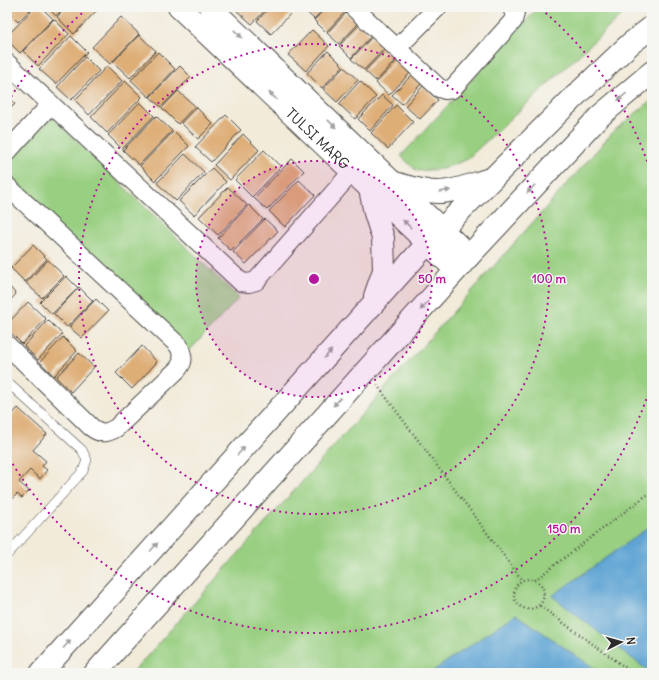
<svg xmlns="http://www.w3.org/2000/svg" width="659" height="680" viewBox="0 0 659 680" font-family="Delius,sans-serif">
  <style>
    .green { fill: #99cf81; stroke: #627d56 }
    .water { fill: #5fa4d4; stroke: #456880 }
    .building { fill: #deae77 }
    .lines { fill: none; stroke-linecap: round; stroke-linejoin: round }
    .service-casing { stroke: #494845; stroke-width: 10 }
    .minor-casing { stroke: #494845; stroke-width: 20 }
    .tertiary-casing { stroke: #494845; stroke-width: 24 }
    .path { stroke: #494845; stroke-width: 2.5; stroke-dasharray: 1 3; stroke-linecap: butt }
    .service { stroke: #fff; stroke-width: 9 }
    .minor { stroke: #fff; stroke-width: 18 }
    .tertiary { stroke: #fff; stroke-width: 22 }
    .oneway { fill: #a0a0a0 }
    .ring { fill: none; stroke: #b5179e; stroke-width: 2; stroke-dasharray: 2 4 }
    .labels { text-anchor: middle; dominant-baseline: central; stroke-width: 3; stroke-linejoin: round; paint-order: stroke }
    .street-label { font-size: 14px; fill: #2b2b2b; stroke: #f6f6f2 }
    .centre { fill: #b5179e; stroke: #f6f6f2; stroke-width: 2 }
    .ring-label { font-size: 12px; text-anchor: middle; font-weight: bold; fill: #b5179e; stroke: #f6f6f2; stroke-width: 3; stroke-linejoin: round; paint-order: stroke }
  </style>
  <rect width="100%" height="100%" fill="#f6f6f2"/>
  <filter id="ink" filterUnits="userSpaceOnUse"><feTurbulence type="fractalNoise" baseFrequency=".025" numOctaves="2"/><feDisplacementMap in="SourceGraphic" scale="8" xChannelSelector="R" yChannelSelector="G"/><feConvolveMatrix kernelMatrix="1 2 1 2 8 2 1 2 1" color-interpolation-filters="sRGB"/></filter>
  <filter id="wash" filterUnits="userSpaceOnUse"><feTurbulence type="fractalNoise" baseFrequency=".012" numOctaves="4" result="noise"/><feDisplacementMap in="SourceGraphic" scale="16" xChannelSelector="R" yChannelSelector="G"/><feGaussianBlur stdDeviation="0.9" result="paint"/><feColorMatrix in="noise" values="0 0 0 0 0 0 0 0 0 0 0 0 0 0 0 0 0 1.4 0 .05"/><feComposite in="paint" operator="in"/></filter>
  <g filter="url(#wash)">
    <rect width="100%" height="100%" fill="#f2ebda"/>
    <g class="green">
      <polygon points="539,7 633,7 622,15 466,160 442,169 417,171 401,156"/>
      <polygon points="652,100 652,673 132,673 614,131"/>
      <polygon points="52,117 239,298 186,354 7,181 7,163"/>
    </g>
    <g class="water">
      <polygon points="652,525 652,673 651,673 552,596"/>
      <polygon points="516,614 601,673 430,673"/>
    </g>
    <g id="blocks">
      <g class="building">
        <polygon points="7,7 33,7 18,22 7,11"/>
        <polygon points="35,7 41,7 53,19 20,53 7,40 7,36"/>
        <polygon points="47,7 64,7 56,16"/>
        <polygon points="67,7 100,7 74,34 57,17"/>
        <polygon points="241,7 268,7 252,24 237,11"/>
        <polygon points="270,7 290,7 294,10 271,34 257,21"/>
        <polygon points="301,7 325,7 314,19"/>
        <polygon points="327,7 339,7 345,12 326,32 314,20"/>
        <polygon points="346,13 358,24 339,44 327,33"/>
        <polygon points="121,17 139,34 110,64 92,47"/>
        <polygon points="54,19 69,34 38,66 23,51"/>
        <polygon points="359,25 371,36 351,58 339,46"/>
        <polygon points="312,30 329,46 306,71 288,55"/>
        <polygon points="139,35 156,51 130,78 113,62"/>
        <polygon points="71,36 87,52 56,84 39,69"/>
        <polygon points="372,37 384,49 364,70 351,59"/>
        <polygon points="385,50 396,60 376,81 365,71"/>
        <polygon points="328,51 343,66 322,88 307,73"/>
        <polygon points="158,52 175,69 149,97 131,80"/>
        <polygon points="85,57 99,71 71,100 57,87"/>
        <polygon points="397,61 410,73 389,95 376,83"/>
        <polygon points="107,66 122,81 89,115 75,100"/>
        <polygon points="180,66 191,77 161,107 150,97"/>
        <polygon points="344,67 358,80 337,102 323,89"/>
        <polygon points="412,75 421,84 402,104 392,95"/>
        <polygon points="125,81 142,97 107,133 91,117"/>
        <polygon points="360,81 376,97 355,119 339,104"/>
        <polygon points="423,86 438,100 420,119 405,106"/>
        <polygon points="178,91 195,106 178,124 162,108"/>
        <polygon points="382,95 393,105 370,131 358,119"/>
        <polygon points="7,97 15,104 7,112"/>
        <polygon points="140,102 154,116 122,149 108,135"/>
        <polygon points="396,105 413,122 388,149 371,133"/>
        <polygon points="196,107 213,124 198,139 181,123"/>
        <polygon points="226,115 241,130 211,162 195,147"/>
        <polygon points="156,116 172,131 139,165 123,150"/>
        <polygon points="174,131 189,146 155,181 140,166"/>
        <polygon points="243,134 259,150 230,180 214,165"/>
        <polygon points="264,150 281,167 252,197 235,180"/>
        <polygon points="185,154 204,172 176,201 157,183"/>
        <polygon points="292,159 304,171 267,210 254,198"/>
        <polygon points="212,168 226,182 194,215 179,201"/>
        <polygon points="299,180 315,195 285,227 269,211"/>
        <polygon points="228,187 247,205 218,235 199,217"/>
        <polygon points="249,205 263,219 231,251 218,238"/>
        <polygon points="265,219 278,231 246,264 233,252"/>
        <polygon points="33,245 47,259 25,282 11,268"/>
        <polygon points="48,260 64,276 42,298 26,283"/>
        <polygon points="66,276 78,288 52,314 40,302"/>
        <polygon points="7,284 16,294 7,304"/>
        <polygon points="79,287 93,301 67,327 54,314"/>
        <polygon points="96,299 108,311 82,338 69,327"/>
        <polygon points="28,302 46,319 22,344 7,329 7,324"/>
        <polygon points="48,320 62,334 38,360 24,346"/>
        <polygon points="63,337 77,351 54,376 40,362"/>
        <polygon points="142,346 157,362 132,389 116,373"/>
        <polygon points="79,353 94,367 71,392 56,377"/>
        <polygon points="18,408 47,434 33,450 46,461 42,466 47,470 40,479 30,470 19,482 29,491 22,498 17,494 9,502 7,500 7,420"/>
      </g>
    </g>
  </g>
  <g filter="url(#ink)">
    <use href="#blocks" fill-opacity="0" stroke="#494845" stroke-width="1"/>
    <g class="lines">
      <g class="service-casing">
        <polyline id="service" points="7,382 82,450 87,460 83,471 7,555"/>
      </g>
      <g class="minor-casing">
        <g id="minor">
          <polyline points="353,7 439,88 445,90 452,89 513,21 515,13 511,7"/>
          <polyline points="397,48 438,7"/>
          <polyline points="7,63 241,282 249,283 256,281 352,172"/>
          <polyline points="7,152 51,104"/>
          <path d="M7 186 179 346C183 357 185 361 177 370L116 428C106 434 100 434 91 427L7 345"/>
        </g>
      </g>
      <g class="tertiary-casing">
        <g id="tertiary">
          <path id="s1" d="M179 7 456 270"/>
          <polyline points="210,7 469,256"/>
          <path d="M395 183C409 187 423 192 438 192 455 192 473 184 490 179"/>
          <polyline points="370,189 375,213 383,238 384,270 375,296"/>
          <polyline points="41,673 427,244 573,98 630,44 652,27"/>
          <polyline points="95,673 469,256 600,116 652,72"/>
        </g>
      </g>
      <g class="path">
        <polyline points="377,385 522,580"/>
        <circle cx="529" cy="594" r="15"/>
        <polyline points="535,580 652,491"/>
        <polyline points="540,606 633,673"/>
      </g>
      <use href="#service" class="service"/>
      <use href="#minor" class="minor"/>
      <use href="#tertiary" class="tertiary"/>
    </g>
    <defs><path id="oneway-solid" d="M-6-.8H1V-3.2L6.5 0L1 3.2V.8H-6Z"/></defs>
    <g class="oneway">
      <use href="#oneway-solid" transform="translate(238 34) rotate(44)"/>
      <use href="#oneway-solid" transform="translate(273 96) rotate(-136)"/>
      <use href="#oneway-solid" transform="translate(622 97) rotate(140)"/>
      <use href="#oneway-solid" transform="translate(332 124) rotate(44)"/>
      <use href="#oneway-solid" transform="translate(531 189) rotate(133)"/>
      <use href="#oneway-solid" transform="translate(445 191) rotate(-9)"/>
      <use href="#oneway-solid" transform="translate(407 224) rotate(-136)"/>
      <use href="#oneway-solid" transform="translate(424 306) rotate(132)"/>
      <use href="#oneway-solid" transform="translate(328 354) rotate(-48)"/>
      <use href="#oneway-solid" transform="translate(337 402) rotate(132)"/>
      <use href="#oneway-solid" transform="translate(241 451) rotate(-48)"/>
      <use href="#oneway-solid" transform="translate(154 547) rotate(-48)"/>
      <use href="#oneway-solid" transform="translate(67 644) rotate(-48)"/>
    </g>
  </g>
  <circle cx="314" cy="279" r="118" fill="#b5179e" fill-opacity=".12"/>
  <g class="ring">
    <circle cx="314" cy="279" r="118"/>
    <circle cx="314" cy="279" r="235"/>
    <path d="M652 382A353 353 0 0 1 8 456M8 102A353 353 0 0 1 87 9M541 9A353 353 0 0 1 652 176"/>
  </g>
  <g class="labels">
    <g class="street-label">
      <text stroke="none"><textPath href="#s1" startOffset="191">TULSI MARG</textPath></text>
    </g>
  </g>
  <circle cx="314" cy="279" r="6" class="centre"/>
  <g class="ring-label">
    <text x="432" y="283">50 m</text>
    <text x="549" y="283">100 m</text>
    <text x="564" y="533">150 m</text>
  </g>
  <rect width="659" height="680" fill="none" stroke="#f6f6f2" stroke-width="24"/>
  <g transform="translate(621 642) rotate(84)" stroke="#f6f6f2" stroke-width="3" paint-order="stroke">
  <path d="M0-3L7 15L0 10L-7 15Z" fill="#2b2b2b"/>
  <text y="-6" font-size="11" font-weight="bold" text-anchor="middle" fill="#2b2b2b">N</text>
  </g>
</svg>
